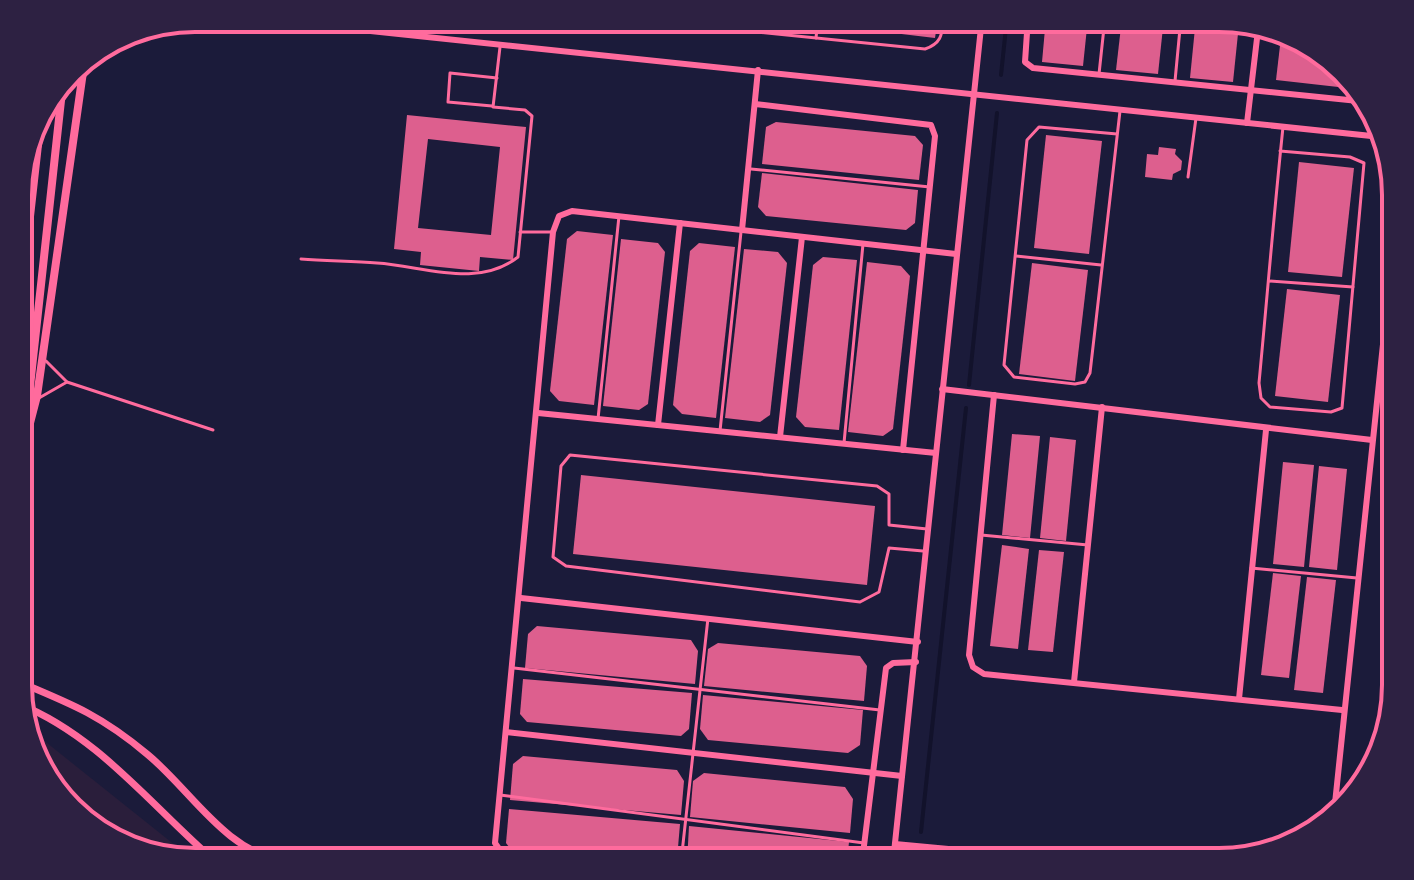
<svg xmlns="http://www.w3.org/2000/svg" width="1414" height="880" viewBox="0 0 1414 880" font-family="'Roboto Serif',serif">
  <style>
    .green { fill: #2a1e3b }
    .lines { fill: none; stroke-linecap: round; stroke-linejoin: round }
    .stream { stroke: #12122b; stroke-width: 4 }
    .building { fill: #dd5f8e; fill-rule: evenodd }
    .service { stroke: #ff6b9d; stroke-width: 3 }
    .minor { stroke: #ff6b9d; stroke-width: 6 }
    .tertiary { stroke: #ff6b9d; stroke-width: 7 }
    .secondary { stroke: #ff6b9d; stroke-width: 8 }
    .rim { fill: none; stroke: #ff6b9d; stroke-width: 4 }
  </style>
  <rect width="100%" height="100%" fill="#1b1b3a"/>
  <polygon class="green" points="27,727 196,862 97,832 48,783"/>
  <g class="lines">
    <g class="stream">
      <polyline points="1001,75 1007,18"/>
      <polyline points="969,385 997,113"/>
      <polyline points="921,832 966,408"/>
      <polyline points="918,862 919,859"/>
    </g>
  </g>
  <g class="building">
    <polygon points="767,18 807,18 806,24"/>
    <polygon points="827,18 938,18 935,38 826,25"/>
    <polygon points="1046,18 1088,18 1083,66 1042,62"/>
    <polygon points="1122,18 1164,18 1158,74 1116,70"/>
    <polygon points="1196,18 1219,18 1239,24 1233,82 1190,78"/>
    <polygon points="1281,37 1317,48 1356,89 1276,80"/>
    <path d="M407 115 526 127 513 260 480 257 479 271 420 265 421 252 394 249ZM428 139 500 147 491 235 418 228Z"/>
    <polygon points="776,122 915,136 923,145 919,180 762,164 766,127"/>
    <polygon points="1046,135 1102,141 1089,254 1034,248"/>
    <polygon points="1159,147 1176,149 1175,154 1182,161 1181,170 1173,174 1172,180 1145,177 1147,154 1158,155"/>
    <polygon points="1299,162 1354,168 1342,277 1288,272"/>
    <polygon points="762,173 918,190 915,223 906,230 766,216 758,207"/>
    <polygon points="577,231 613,235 594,405 559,401 550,391 567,239"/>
    <polygon points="621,239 658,243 665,252 648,404 639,410 603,406"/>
    <polygon points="699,243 735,247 716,418 682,414 673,405 690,251"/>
    <polygon points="744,249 778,252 787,263 770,415 760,422 725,418"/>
    <polygon points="823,257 857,260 839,430 805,427 796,417 813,265"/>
    <polygon points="867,262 901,266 910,276 893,429 883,436 848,432"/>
    <polygon points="1032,263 1088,270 1075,381 1019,374"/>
    <polygon points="1287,289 1340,295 1328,402 1275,396"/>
    <polygon points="1012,434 1040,436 1030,538 1002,535"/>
    <polygon points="1050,437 1076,440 1066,541 1040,538"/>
    <polygon points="1283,462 1314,465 1304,567 1273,564"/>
    <polygon points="1319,466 1347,469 1337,570 1309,567"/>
    <polygon points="581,475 875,506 867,585 573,554"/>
    <polygon points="1002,545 1029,549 1018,649 990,646"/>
    <polygon points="1039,550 1064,552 1053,652 1028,650"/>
    <polygon points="1273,573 1301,576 1289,678 1261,675"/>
    <polygon points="1307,577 1336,580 1323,693 1294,690"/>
    <polygon points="537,626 691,640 698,651 695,684 525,668 528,634"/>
    <polygon points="718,643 860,656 867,666 864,701 704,686 708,649"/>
    <polygon points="523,679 692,693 689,729 681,736 527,722 520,714"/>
    <polygon points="703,695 863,710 860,745 848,753 708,740 700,729"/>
    <polygon points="523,756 677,770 684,781 681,815 510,800 513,764"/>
    <polygon points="704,773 845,787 853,799 850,833 690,817 693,781"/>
    <polygon points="509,809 680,824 677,859 617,862 513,852 506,843"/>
    <polygon points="689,826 849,842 847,862 687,862"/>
  </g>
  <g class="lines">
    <g class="service">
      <path d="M618 18 925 49C942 43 942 34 944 18"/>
      <polyline points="706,27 707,18"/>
      <polyline points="816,38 818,18"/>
      <polyline points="1099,74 1105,18"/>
      <polyline points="1175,81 1181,18"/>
      <polyline points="492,106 448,102 450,73 497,78"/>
      <polyline points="1117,134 1039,127 1027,140 1004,365 1014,377 1075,384 1085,382 1090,373 1120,111"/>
      <path d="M1280 151 1350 157 1364 163 1342 408 1331 412 1270 407 1261 398 1259 383C1267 298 1274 213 1283 127"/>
      <polyline points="751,169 930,187"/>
      <polyline points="1188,177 1196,118"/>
      <polyline points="520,232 553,232"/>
      <polyline points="1016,256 1101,265"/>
      <path d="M301 259C326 261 352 261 377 263 424 266 477 289 518 257L532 116 525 110 493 107 500 47"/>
      <polyline points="1269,281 1353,287"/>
      <polyline points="46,361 67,382 213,430"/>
      <polyline points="39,398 67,382"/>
      <polyline points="598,419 619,216"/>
      <polyline points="720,431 741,232"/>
      <polyline points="844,443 863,244"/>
      <polyline points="981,535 1088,545"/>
      <polyline points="923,551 889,548 879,592 860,602 566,566 553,557 561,466 570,455 877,486 889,494 889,525 927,529"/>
      <polyline points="1251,568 1357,578"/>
      <polyline points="514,668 880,710"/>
      <polyline points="500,795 864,843"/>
      <polyline points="681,862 708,618"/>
    </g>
    <g class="minor">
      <polyline points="246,18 1381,137"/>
      <polyline points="1028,18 1025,62 1033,68 1368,102"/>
      <polyline points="755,104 931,125 935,136 903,450"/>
      <polyline points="1247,123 1258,30"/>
      <polyline points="742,230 758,70"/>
      <polyline points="942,389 1372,440"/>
      <polyline points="994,395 969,655 973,667 984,674 1342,710"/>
      <polyline points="538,413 936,453"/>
      <polyline points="658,425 680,223"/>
      <polyline points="780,437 802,237"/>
      <polyline points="521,598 918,642"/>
      <polyline points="1074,682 1102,407"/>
      <polyline points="1239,699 1266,430"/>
      <polyline points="506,732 902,776"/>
      <polyline points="1334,813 1396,220"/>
      <polyline points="895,844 1087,862"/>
      <polyline points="535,862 504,856 495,843 553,232 559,216 572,211 956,254"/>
      <polyline points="862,862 886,668 893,663 916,662"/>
      <polyline points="893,862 982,18"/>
    </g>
    <g class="tertiary">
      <path d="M19 682C72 704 102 716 147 754 192 791 223 850 285 862"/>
      <path d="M19 704C99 736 153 808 216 862"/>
    </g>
    <g class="secondary">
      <polyline points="19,243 30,137"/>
      <polyline points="19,315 42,109"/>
      <polyline points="26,423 63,82"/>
      <polyline points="23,450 37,396 85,58"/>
    </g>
  </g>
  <path d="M0 0H1414V880H0ZM195 32H1219A163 163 0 0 1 1382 195V685A163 163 0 0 1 1219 848H195A163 163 0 0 1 32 685V195A163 163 0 0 1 195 32Z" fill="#2d2142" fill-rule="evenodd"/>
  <path class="rim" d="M195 32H1219A163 163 0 0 1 1382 195V685A163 163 0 0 1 1219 848H195A163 163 0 0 1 32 685V195A163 163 0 0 1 195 32Z"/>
</svg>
